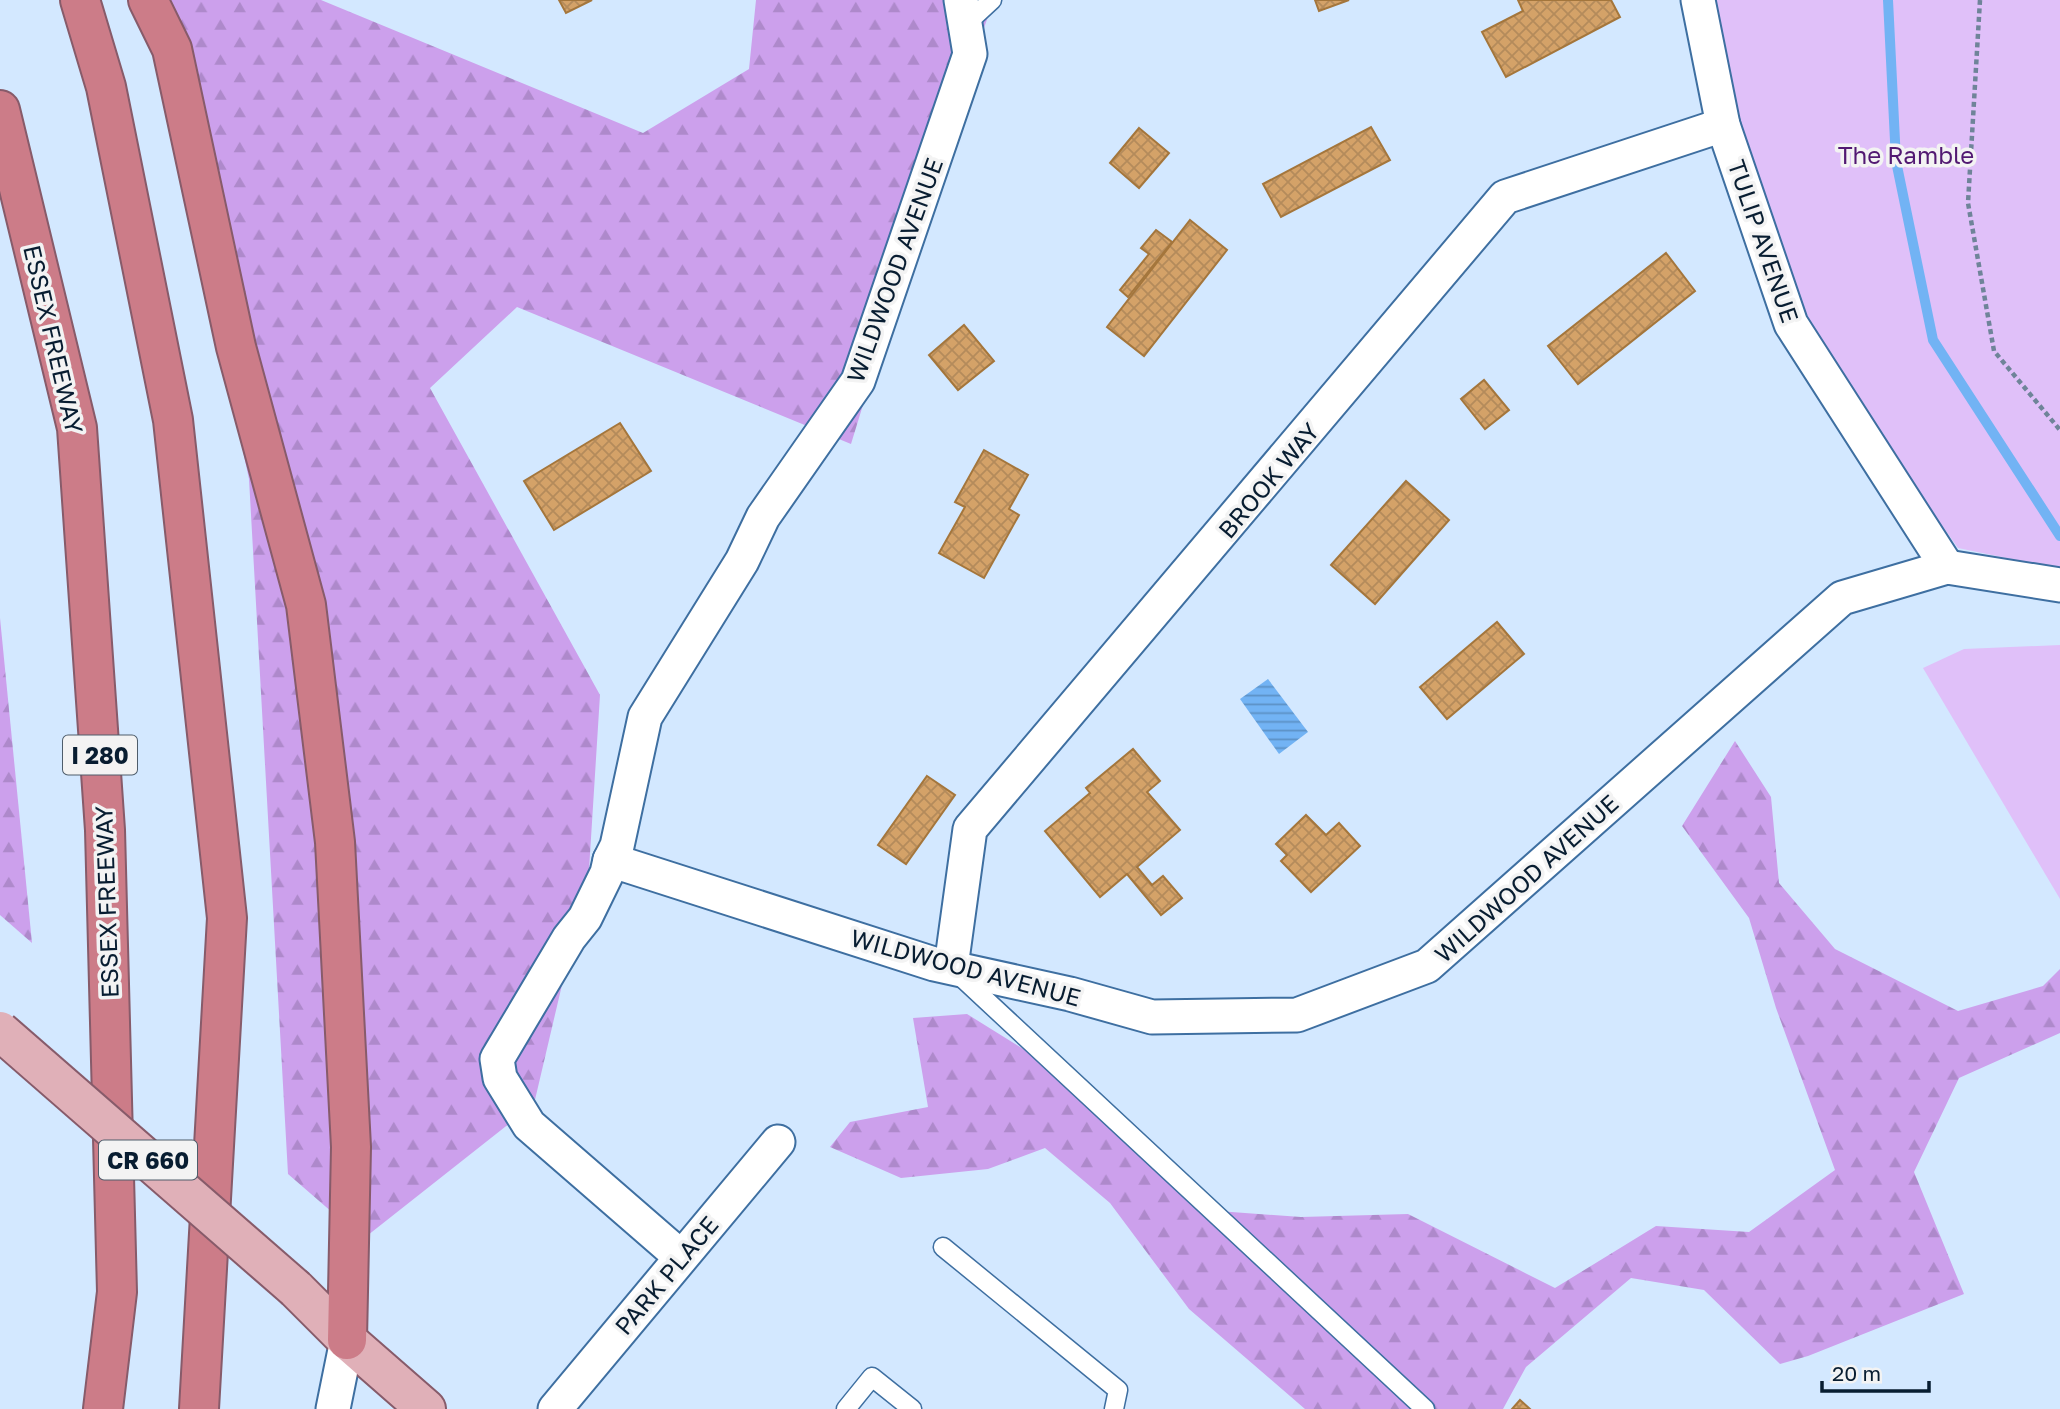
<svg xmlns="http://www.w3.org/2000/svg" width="2060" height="1409" viewBox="0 0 2060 1409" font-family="'Golos Text',sans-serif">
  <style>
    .forest { fill: url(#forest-firs) }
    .park { fill: #e0c0f9 }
    .water { fill: url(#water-rules) }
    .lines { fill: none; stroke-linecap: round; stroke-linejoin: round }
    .stream { stroke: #72b3f4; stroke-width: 10 }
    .building { fill: url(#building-cross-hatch); stroke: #a4763c; stroke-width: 2 }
    .service-casing { stroke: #3e6fa1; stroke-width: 21 }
    .minor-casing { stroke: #3e6fa1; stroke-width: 37 }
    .primary-casing { stroke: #875b6a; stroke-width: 42 }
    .motorway-casing { stroke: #875b6a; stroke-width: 42 }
    .path { stroke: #6f8499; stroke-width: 4.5; stroke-dasharray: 5 3.5; stroke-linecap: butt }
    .service { stroke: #fff; stroke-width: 18 }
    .minor { stroke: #fff; stroke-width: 33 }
    .primary { stroke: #e0b0b8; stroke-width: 38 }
    .motorway { stroke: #cc7c88; stroke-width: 38 }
    .primary-bridge-casing { stroke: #875b6a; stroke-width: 42; stroke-linecap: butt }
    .primary-bridge { stroke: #e0b0b8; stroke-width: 38 }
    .labels { text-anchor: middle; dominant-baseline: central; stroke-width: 7; stroke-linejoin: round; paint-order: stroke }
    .shield { fill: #f3f3f3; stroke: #4e5d6b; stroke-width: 2 }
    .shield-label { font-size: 23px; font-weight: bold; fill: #081d31 }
    .park-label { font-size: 24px; fill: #521972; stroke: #f3f3f3 }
    .street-label { font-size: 24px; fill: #081d31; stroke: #f3f3f3 }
  </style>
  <defs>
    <pattern id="forest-firs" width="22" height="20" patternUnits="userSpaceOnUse" patternTransform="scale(1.75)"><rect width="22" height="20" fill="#cca0ec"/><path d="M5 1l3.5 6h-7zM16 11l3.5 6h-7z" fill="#ae89cb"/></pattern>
    <pattern id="water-rules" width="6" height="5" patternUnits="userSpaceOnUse" patternTransform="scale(1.75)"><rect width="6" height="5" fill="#72b3f4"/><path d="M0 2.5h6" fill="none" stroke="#5c91c6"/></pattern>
    <pattern id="building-cross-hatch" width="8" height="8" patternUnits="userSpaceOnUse" patternTransform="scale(1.75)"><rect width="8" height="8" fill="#d4a268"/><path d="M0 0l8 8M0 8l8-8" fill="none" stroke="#b48b5b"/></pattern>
  </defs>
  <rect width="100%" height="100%" fill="#d3e8ff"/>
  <g class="forest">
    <polygon points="146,0 321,0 643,133 749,69 756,0 994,0 948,128 851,444 517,307 430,388 600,695 589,870 534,1104 363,1239 288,1174 249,479"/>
    <polygon points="0,618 32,943 0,915"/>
    <polygon points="1735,741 1771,797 1779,883 1835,949 1958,1011 2043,986 2060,969 2060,1033 1959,1078 1914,1172 1964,1294 1808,1356 1780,1364 1704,1290 1631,1278 1526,1367 1503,1409 1305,1409 1189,1309 1110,1203 1045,1148 988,1169 901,1178 830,1147 850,1122 928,1107 913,1018 967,1014 1073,1080 1218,1211 1301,1217 1408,1214 1555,1288 1656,1226 1749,1232 1835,1170 1776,1008 1749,918 1682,826"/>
  </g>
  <g class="park">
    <polygon points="1713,0 2060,0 2060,569 1958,548 1830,368 1742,163"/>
    <polygon points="2060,645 2060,899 1923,668 1964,649"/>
  </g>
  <polygon class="water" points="1268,679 1308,732 1279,754 1240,699"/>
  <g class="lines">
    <polyline class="stream" points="1888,0 1896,161 1933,340 2060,536"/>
  </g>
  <g class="building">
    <polygon points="559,0 592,0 566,13"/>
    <polygon points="1315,0 1349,0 1319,11"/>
    <polygon points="1518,0 1611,0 1620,17 1506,77 1482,32 1523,11"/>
    <polygon points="1371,127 1390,160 1281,217 1263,184"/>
    <polygon points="1139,128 1169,153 1139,188 1110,163"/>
    <polygon points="1190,220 1227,250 1144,356 1107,327"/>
    <polygon points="1156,230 1172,242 1128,297 1120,290 1149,254 1141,248"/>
    <polygon points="1666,253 1695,291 1578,384 1548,346"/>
    <polygon points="964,325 994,361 958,390 929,355"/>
    <polygon points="1484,380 1509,410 1485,429 1461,399"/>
    <polygon points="620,423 651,471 554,530 524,481"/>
    <polygon points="984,450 1028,475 1009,509 1019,515 984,578 939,553 965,507 955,502"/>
    <polygon points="1406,481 1449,520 1375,604 1331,565"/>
    <polygon points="1497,622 1524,654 1447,719 1420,687"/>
    <polygon points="1133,749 1160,781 1147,792 1180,830 1137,867 1152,885 1163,876 1182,898 1161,915 1127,874 1100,897 1045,831 1090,793 1086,788"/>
    <polygon points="927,776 955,795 906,864 878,845"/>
    <polygon points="1306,815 1326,835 1339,823 1360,846 1311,892 1281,861 1287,855 1276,844"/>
    <polygon points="1520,1400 1530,1409 1512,1409"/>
  </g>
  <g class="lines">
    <g class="service-casing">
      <g id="service">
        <polyline points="965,25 992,0"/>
        <polyline points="959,975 1425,1409"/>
        <polyline points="943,1247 1118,1390 1114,1409"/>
        <polyline points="846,1409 872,1377 912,1409"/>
      </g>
    </g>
    <g class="minor-casing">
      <g id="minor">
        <polyline points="1698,0 1723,125 1791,324 1947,567"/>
        <polyline points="610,860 934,964 1070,994 1152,1017 1297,1015 1427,966 1842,598 1947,567 2060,585"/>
        <polyline points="951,967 970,829 1505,197 1723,125"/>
        <polyline points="681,1257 529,1125 500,1078 497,1059 569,938 585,918 607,873 610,860 617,846 645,717 742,561 763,517 858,381 970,54 961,0"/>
        <polyline points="333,1409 347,1340"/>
        <polyline points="555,1409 778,1142"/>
      </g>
    </g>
    <g class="primary-casing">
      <polyline id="primary" points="296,1289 347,1340 426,1409"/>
    </g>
    <g class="motorway-casing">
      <g id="motorway">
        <polyline points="80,0 106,87 173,420 227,918 199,1409"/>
        <polyline points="148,0 172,49 236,347 306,605 335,842 351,1147 347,1340"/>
        <polyline points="0,110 77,428 105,830 117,1292 103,1409"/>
      </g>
    </g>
    <polyline class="path" points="1980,0 1968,203 1994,351 2060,430"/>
    <use href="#service" class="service"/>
    <use href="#minor" class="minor"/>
    <use href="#primary" class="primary"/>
    <use href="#motorway" class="motorway"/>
    <g class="primary-bridge-casing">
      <polyline id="primary-bridge" points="0,1031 296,1289"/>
    </g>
    <use href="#primary-bridge" class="primary-bridge"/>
  </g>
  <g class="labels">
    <g class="shield">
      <rect x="63" y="735.5" width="74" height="39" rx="5"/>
      <rect x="99" y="1140.5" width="98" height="39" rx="5"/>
    </g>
    <g class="shield-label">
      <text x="100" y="755">I 280</text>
      <text x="148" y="1160">CR 660</text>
    </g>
    <g class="park-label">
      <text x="1906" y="154">The Ramble</text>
    </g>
    <g class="street-label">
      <text transform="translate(1764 241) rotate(71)">TULIP AVENUE</text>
      <text transform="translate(894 270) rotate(-70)">WILDWOOD AVENUE</text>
      <text transform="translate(54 339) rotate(77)">ESSEX FREEWAY</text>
      <text transform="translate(1268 480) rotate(-50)">BROOK WAY</text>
      <text transform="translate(1526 878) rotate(-42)">WILDWOOD AVENUE</text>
      <text transform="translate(106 902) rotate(-92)">ESSEX FREEWAY</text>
      <text transform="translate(966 967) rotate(15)">WILDWOOD AVENUE</text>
      <text transform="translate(666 1275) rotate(-50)">PARK PLACE</text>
    </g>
  </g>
  <path d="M1822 1381v10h107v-10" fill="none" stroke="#081d31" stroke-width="3.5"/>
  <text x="1832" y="1381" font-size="21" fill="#081d31" stroke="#f3f3f3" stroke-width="5" paint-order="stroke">20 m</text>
</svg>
